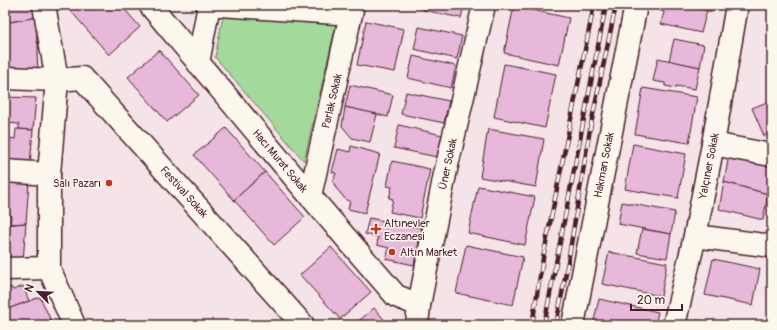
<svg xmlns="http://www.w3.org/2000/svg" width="777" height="330" viewBox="0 0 777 330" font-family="Pangolin,sans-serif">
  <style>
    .green { fill: #a4d99c; stroke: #777c64 }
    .building { fill: #e7b8da; stroke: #4a1f2b }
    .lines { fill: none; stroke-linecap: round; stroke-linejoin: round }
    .minor-casing { stroke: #4a1f2b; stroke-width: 25 }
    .minor { stroke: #fbf7ec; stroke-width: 22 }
    .rail-casing { stroke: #4a1f2b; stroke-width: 4.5 }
    .rail { stroke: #fbf7ec; stroke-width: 3; stroke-dasharray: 9; stroke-linecap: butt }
    .poi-dot { fill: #c8321e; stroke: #fbf7ec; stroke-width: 1.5 }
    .labels { text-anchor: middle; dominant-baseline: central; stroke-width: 3; stroke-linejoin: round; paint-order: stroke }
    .street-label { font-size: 11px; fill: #4a1f2b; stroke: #fbf7ec }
    .poi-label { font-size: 11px; fill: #4a1f2b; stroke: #fbf7ec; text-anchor: start }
  </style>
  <rect width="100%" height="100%" fill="#f5e4e7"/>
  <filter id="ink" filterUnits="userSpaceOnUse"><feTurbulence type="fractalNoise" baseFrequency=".025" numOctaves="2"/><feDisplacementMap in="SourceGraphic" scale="8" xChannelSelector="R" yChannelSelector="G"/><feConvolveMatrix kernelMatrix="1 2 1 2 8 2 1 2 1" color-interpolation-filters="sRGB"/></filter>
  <g filter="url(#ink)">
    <polygon class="green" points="224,11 337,20 304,161 215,57"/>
    <g class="building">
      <polygon points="5,5 36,5 37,17 5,23"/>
      <polygon points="75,5 121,5 140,27 109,55 70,10"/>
      <polygon points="424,5 464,5 461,18 423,10"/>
      <polygon points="663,5 681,5 707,10 701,33 661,24 664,12 661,11"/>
      <polygon points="681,5 714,5 713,12"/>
      <polygon points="514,6 569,18 559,65 504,53"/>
      <polygon points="37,17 37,28 36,29 37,37 36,37 38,45 38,55 37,55 38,70 8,72 5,55 5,23"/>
      <polygon points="366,21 404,29 395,72 357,65"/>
      <polygon points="419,27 462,36 457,59 414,49"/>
      <polygon points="674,39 704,45 700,67 669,61"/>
      <polygon points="159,50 199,95 167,122 128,77"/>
      <polygon points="413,56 456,66 451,88 408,78"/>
      <polygon points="658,58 700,67 695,89 676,86 676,88 665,86 665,83 653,81"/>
      <polygon points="504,64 556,74 545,128 494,117"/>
      <polygon points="350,85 393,95 388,117 345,107"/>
      <polygon points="643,88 697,97 689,143 635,134"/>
      <polygon points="406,92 449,101 444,123 401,114"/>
      <polygon points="5,97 36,98 33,130 19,129 19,124 5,123"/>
      <polygon points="772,100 772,133 764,136 752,108"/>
      <polygon points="345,107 377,114 370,142 352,138 342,126"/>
      <polygon points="399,125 442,135 437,157 394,148"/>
      <polygon points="226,128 265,172 234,200 194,155"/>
      <polygon points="16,129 33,130 30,165 9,164 10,138 15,139"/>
      <polygon points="488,129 544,139 536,187 480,177"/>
      <polygon points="5,137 10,137 9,164 5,164"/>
      <polygon points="633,144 686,154 678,198 625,189"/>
      <polygon points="351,146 380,154 365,213 348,209 350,201 346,200 336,188 333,182 336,173 332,172 338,149 350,152"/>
      <polygon points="729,155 772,166 772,175 768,194 724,182"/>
      <polygon points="392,161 430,169 420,218 390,212 393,199 389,198 392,187 387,186"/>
      <polygon points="265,172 305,217 274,245 234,200"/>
      <polygon points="5,181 29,182 26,223 10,224 11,215 5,215"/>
      <polygon points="724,182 768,194 763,220 719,209"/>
      <polygon points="478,186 535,197 525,245 468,233"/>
      <polygon points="622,202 675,212 671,234 618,224"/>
      <polygon points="369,218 422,228 414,265 386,259 389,248 377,245 378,237 365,234"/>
      <polygon points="26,223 23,262 5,262 5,225"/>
      <polygon points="642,229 671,234 667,258 637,253"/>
      <polygon points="466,245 523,257 513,305 456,293"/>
      <polygon points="331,247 371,292 340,319 300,275"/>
      <polygon points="609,252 667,263 661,296 602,284"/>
      <polygon points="713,259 760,269 753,305 705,295"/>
      <polygon points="23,286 29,301 5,310 5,290 11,287 13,290"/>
      <polygon points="40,297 53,325 7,325 5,322 5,310"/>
      <polygon points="599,299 658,312 655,325 593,325"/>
      <polygon points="374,308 389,325 354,325"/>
      <polygon points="697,320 716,324 716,325 696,325"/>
    </g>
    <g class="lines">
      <g class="minor-casing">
        <g id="minor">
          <polyline points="44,5 57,80 49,174 49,268 74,325"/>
          <polyline points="150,5 310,196 396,296 419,305"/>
          <polyline points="220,5 351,14"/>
          <polyline points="198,63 209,5"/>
          <polyline points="5,78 57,80 82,78 303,325"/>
          <polyline points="713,144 771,155 772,155"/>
          <polyline points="5,171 49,174"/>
          <polyline points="310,196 353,5"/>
          <polyline points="695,236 772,246"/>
          <polyline points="5,269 49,268"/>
          <polyline points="417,325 419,305 445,174 484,5"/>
          <polyline points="573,325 636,5"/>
          <polyline points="674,325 695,236 713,144 737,5"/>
        </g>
      </g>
      <use href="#minor" class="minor"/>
      <g class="rail-casing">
        <g id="rail">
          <polyline points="532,325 543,258 594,5"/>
          <polyline points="544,325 606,5"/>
          <polyline points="556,325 568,262 590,129 616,5"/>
        </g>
      </g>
      <use href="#rail" class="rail"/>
    </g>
  </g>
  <g class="poi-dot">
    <circle cx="109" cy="183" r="4"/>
    <path d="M374 223h4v4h4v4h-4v4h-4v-4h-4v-4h4z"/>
    <circle cx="392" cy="252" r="4"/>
  </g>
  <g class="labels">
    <g class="street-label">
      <text transform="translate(332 101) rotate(-77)">Parlak Sokak</text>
      <text transform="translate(280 161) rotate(50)">Hacı Murat Sokak</text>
      <text transform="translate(448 164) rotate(-78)">Üner Sokak</text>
      <text transform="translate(604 165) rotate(-79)">Hakman Sokak</text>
      <text transform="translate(709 166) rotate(-79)">Yalçıner Sokak</text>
      <text transform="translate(184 192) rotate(48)">Festival Sokak</text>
    </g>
    <g class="poi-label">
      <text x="101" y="183" text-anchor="end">Salı Pazarı</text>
      <text x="384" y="223">Altınevler<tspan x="384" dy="13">Eczanesi</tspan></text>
      <text x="400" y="252">Altın Market</text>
    </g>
  </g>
  <rect width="777" height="330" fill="none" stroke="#fbf7ec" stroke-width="20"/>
  <rect x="10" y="10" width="757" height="310" fill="none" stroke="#4a1f2b" stroke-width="1.5" filter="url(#ink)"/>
  <g transform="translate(38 292) rotate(294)" stroke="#fbf7ec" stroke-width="3" paint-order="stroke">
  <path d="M0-3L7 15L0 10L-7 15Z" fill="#4a1f2b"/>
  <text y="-6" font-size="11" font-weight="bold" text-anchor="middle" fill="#4a1f2b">N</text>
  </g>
  <path d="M631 304v6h51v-6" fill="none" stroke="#4a1f2b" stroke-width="2"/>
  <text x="637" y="304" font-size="12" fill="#4a1f2b" stroke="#fbf7ec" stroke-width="3" paint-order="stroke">20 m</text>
</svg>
